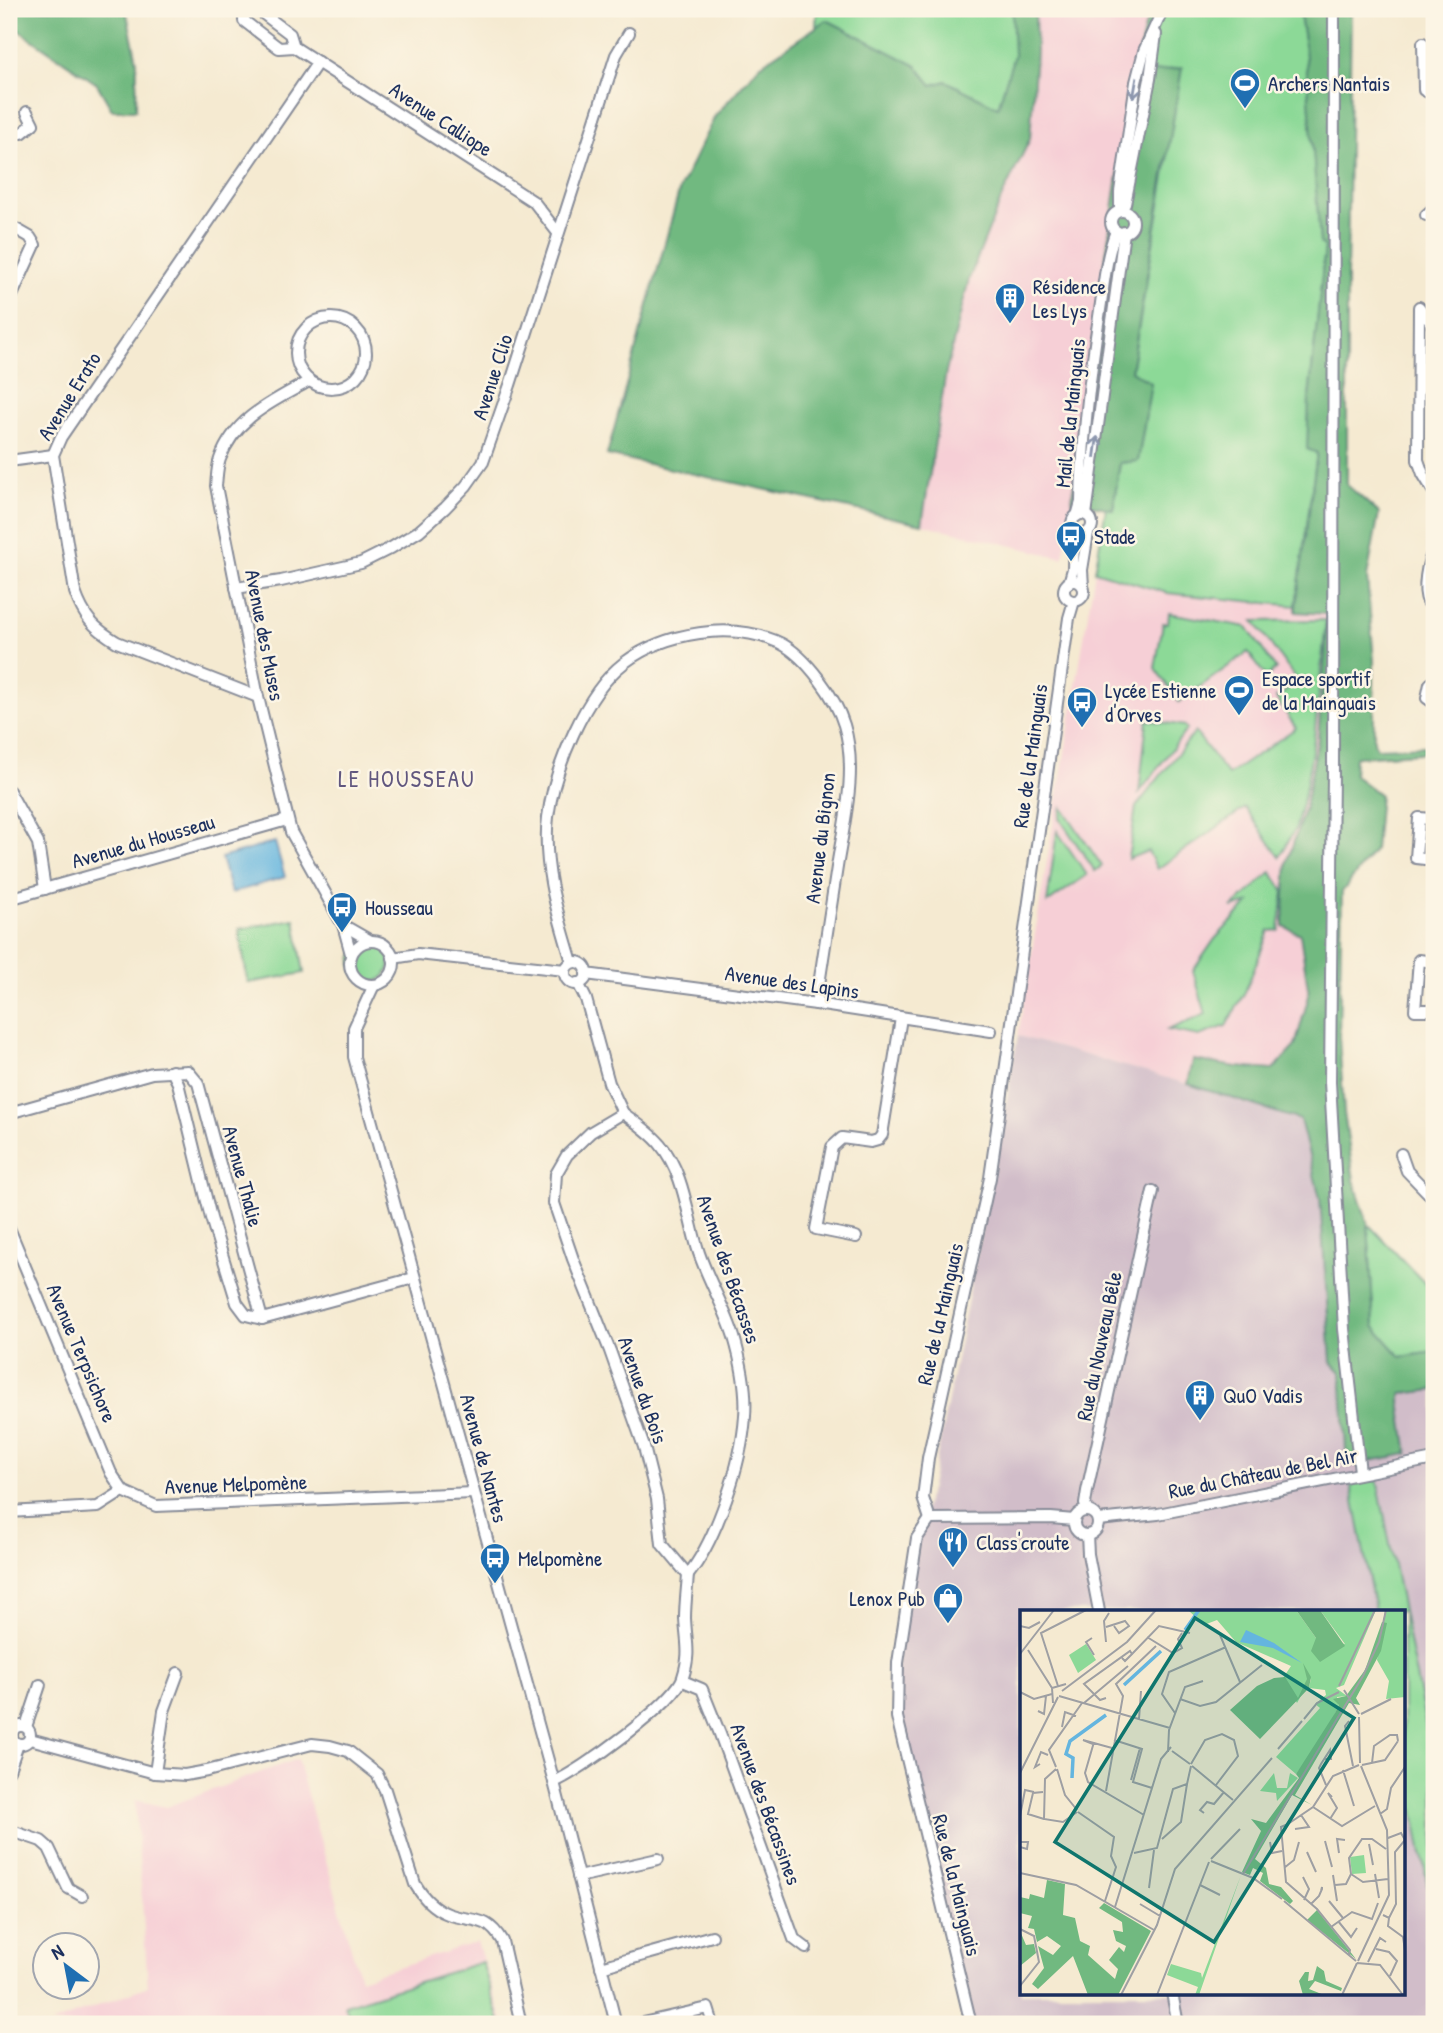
<svg xmlns="http://www.w3.org/2000/svg" width="1443" height="2033" viewBox="0 0 1443 2033" font-family="'Patrick Hand',sans-serif">
  <style>
    .built { fill: #f6cfd6 }
    .industrial { fill: #d1bdc9 }
    .green { fill: #8cd997; stroke: #54847a; stroke-width: 2 }
    .forest { fill: #71b980; stroke: #46746f; stroke-width: 2 }
    .water { fill: #64b5df; stroke: #40729e; stroke-width: 2 }
    .lines { fill: none; stroke-linecap: round; stroke-linejoin: round }
    .minor-casing { stroke: #888c98; stroke-width: 14 }
    .minor { stroke: #fff; stroke-width: 10 }
    .oneway { stroke: #8d97ae }
    .labels { text-anchor: middle; dominant-baseline: central; stroke-width: 5; stroke-linejoin: round; paint-order: stroke }
    .poi-label { font-size: 21px; fill: #1b2f5e; stroke: #fcf5e5; text-anchor: start }
    .street-label { font-size: 21px; fill: #1b2f5e; stroke: #fcf5e5 }
    .neighbourhood-label { font-size: 23px; letter-spacing: 2px; fill: #61577f; stroke: #fcf5e5 }
    .inset-river { fill: none; stroke: #64b5df; stroke-width: 3.5 }
    .inset-road { fill: none; stroke: #9e9fa3; stroke-width: 2 }
    .view { fill: #0f766e; fill-opacity: 0.15; stroke: #0f766e; stroke-width: 3.5 }
    .inset-edge { fill: none; stroke: #1b2f5e; stroke-width: 3.5 }
  </style>
  <rect width="100%" height="100%" fill="#fcf5e5"/>
  <filter id="ink" filterUnits="userSpaceOnUse"><feTurbulence type="fractalNoise" baseFrequency=".0143" numOctaves="2"/><feDisplacementMap in="SourceGraphic" scale="14" xChannelSelector="R" yChannelSelector="G"/><feConvolveMatrix kernelMatrix="1 2 1 2 8 2 1 2 1" color-interpolation-filters="sRGB"/></filter>
  <filter id="wash" filterUnits="userSpaceOnUse"><feTurbulence type="fractalNoise" baseFrequency=".00686" numOctaves="4" result="noise"/><feDisplacementMap in="SourceGraphic" scale="28" xChannelSelector="R" yChannelSelector="G"/><feGaussianBlur stdDeviation="1.57" result="paint"/><feColorMatrix in="noise" values="0 0 0 0 0 0 0 0 0 0 0 0 0 0 0 0 0 1.4 0 .05"/><feComposite in="paint" operator="in"/></filter>
  <g filter="url(#wash)">
    <rect width="100%" height="100%" fill="#f5ead1"/>
    <g class="built">
      <polygon points="1035,9 1153,9 1144,27 1082,408 1072,502 1063,558 922,524 946,372 969,279 1002,197 1030,139 1036,52"/>
      <polygon points="1095,571 1167,593 1296,606 1297,612 1329,613 1318,739 1305,807 1287,863 1309,995 1295,1046 1273,1070 1237,1067 1193,1060 1188,1084 1018,1036"/>
      <polygon points="297,1759 360,1979 477,1942 504,2024 51,2024 148,1986 135,1800 166,1807"/>
    </g>
    <polygon class="industrial" points="1018,1036 1188,1084 1300,1120 1320,1198 1331,1360 1341,1371 1347,1465 1400,1401 1402,1394 1434,1390 1434,1767 1377,1479 1351,1486 1375,1611 1021,1611 1021,1993 1403,1993 1403,1754 1434,1918 1434,2024 970,2024 893,1694 912,1551 931,1487 1001,1132"/>
    <g class="green">
      <polygon points="817,9 1024,9 1015,135 816,29"/>
      <polygon points="1153,9 1299,9 1304,40 1308,41 1320,243 1325,246 1309,398 1317,452 1296,606 1167,593 1095,571 1106,508 1113,509 1120,463 1138,460 1151,383 1131,371 1168,159 1134,74 1145,27"/>
      <polygon points="1169,613 1247,627 1276,669 1266,677 1248,652 1179,702 1155,668 1163,623 1168,623"/>
      <polygon points="1326,620 1314,740 1305,792 1296,827 1280,857 1245,808 1157,869 1148,851 1128,859 1136,807 1195,732 1228,775 1296,728 1276,698 1298,682 1254,621"/>
      <polygon points="1147,720 1185,726 1187,729 1139,793"/>
      <polygon points="1062,807 1102,866 1095,871 1060,819"/>
      <polygon points="1057,831 1087,875 1047,903"/>
      <polygon points="1271,872 1284,891 1279,930 1269,931 1245,992 1226,1026 1199,1036 1168,1030 1206,1014 1193,971 1215,939 1249,903 1232,908"/>
      <polygon points="295,919 304,973 248,983 239,929"/>
      <circle cx="371" cy="963" r="19"/>
      <polygon points="1368,1224 1434,1293 1434,1352 1401,1357 1374,1327"/>
      <polygon points="1377,1479 1434,1767 1434,1918 1403,1754 1403,1611 1375,1611 1351,1485"/>
      <polygon points="482,1962 501,2024 351,2024 345,2005"/>
    </g>
    <g class="forest">
      <polygon points="9,9 126,9 137,61 136,110 112,110 97,84 18,30 9,26"/>
      <polygon points="1012,9 1035,9 1036,52 1030,139 1002,197 969,279 946,372 922,524 607,455 680,188 715,116 760,65 827,20 917,66 932,85 946,81 998,107 1014,55"/>
      <polygon points="1299,9 1351,9 1347,277 1347,485 1379,513 1367,577 1374,661 1374,742 1377,748 1427,746 1427,749 1434,749 1434,752 1355,757 1354,775 1380,795 1375,849 1342,892 1339,1037 1344,1113 1354,1180 1368,1224 1374,1326 1401,1357 1434,1352 1434,1390 1402,1394 1400,1401 1408,1454 1347,1465 1341,1372 1331,1361 1320,1198 1300,1120 1188,1084 1193,1060 1237,1067 1273,1070 1295,1046 1309,995 1300,934 1283,926 1287,863 1305,807 1318,739 1328,614 1296,612 1296,606 1317,453 1307,449 1309,398 1325,247 1320,243 1305,46"/>
      <polygon points="1182,68 1131,371 1151,383 1138,461 1120,463 1113,509 1072,502 1082,408 1134,74"/>
    </g>
    <polygon class="water" points="275,842 285,877 231,893 221,858"/>
  </g>
  <g filter="url(#ink)">
    <g class="lines">
      <g class="minor-casing">
        <g id="minor">
          <polyline points="242,9 244,11 244,21 279,48 294,47 534,202 558,233"/>
          <polyline points="257,9 290,34 294,47"/>
          <polyline points="1334,9 1333,771 1330,1082 1344,1329 1360,1472"/>
          <polyline points="1423,43 1424,90 1434,95"/>
          <polyline points="9,133 22,133 33,124 27,112"/>
          <polyline points="1125,204 1150,79 1156,34"/>
          <polyline points="1120,211 1120,192 1136,82 1144,51 1163,9"/>
          <circle cx="1122" cy="222" r="11"/>
          <polyline points="1426,215 1434,208"/>
          <polyline points="9,225 30,237 35,245 9,302"/>
          <circle cx="331" cy="353" r="35"/>
          <polyline points="1434,327 1419,307 1418,460 1423,474 1434,492"/>
          <path d="M309 381C274 401 235 417 220 459 217 467 217 477 216 486L258 697 291 832 343 925 351 954"/>
          <polyline points="1419,388 1434,381"/>
          <polyline points="9,461 53,455"/>
          <circle cx="1082" cy="524" r="10"/>
          <polyline points="1086,515 1124,232"/>
          <path d="M1077 516 1081 502C1082 437 1090 374 1100 310 1104 284 1106 256 1116 231"/>
          <path d="M1434 550C1427 562 1422 590 1428 602L1434 603"/>
          <circle cx="1074" cy="591" r="10"/>
          <polyline points="1069,583 1073,569 1074,531"/>
          <polyline points="1083,586 1082,570 1088,533"/>
          <polyline points="236,588 281,581 361,563 391,548 419,531 445,508 466,486 483,462 510,385 616,55 629,33"/>
          <polyline points="1434,681 1430,684 1427,698 1434,703"/>
          <path d="M258 697 117 642C94 628 84 618 75 592L53 455 61 437 318 62"/>
          <polyline points="9,791 38,843 45,889"/>
          <polyline points="1434,819 1419,818 1416,858 1434,860"/>
          <polyline points="9,899 287,820"/>
          <polyline points="343,925 371,941"/>
          <circle cx="372" cy="963" r="22"/>
          <polyline points="393,958 418,954 565,970"/>
          <path d="M572 962C558 915 542 867 548 817 554 769 585 693 624 663 665 632 732 621 780 643 806 656 836 698 844 725 858 770 844 822 837 867 830 913 823 958 816 1004"/>
          <polyline points="1434,962 1419,960 1415,1010 1434,1010"/>
          <circle cx="576" cy="973" r="11"/>
          <polyline points="586,974 816,1004 991,1031"/>
          <polyline points="374,985 354,1028 354,1057 554,1782 616,2024"/>
          <polyline points="172,1071 178,1083 211,1218 237,1303 246,1315 262,1319"/>
          <polyline points="9,1113 152,1073 188,1071 198,1083 262,1319 414,1278"/>
          <path d="M623 1113C635 1122 650 1132 660 1144 685 1174 687 1217 699 1253 709 1282 725 1308 734 1337 741 1361 747 1391 745 1416 742 1462 717 1539 688 1575"/>
          <polyline points="1401,1154 1407,1171 1434,1199"/>
          <polyline points="9,1228 111,1473 123,1491"/>
          <polyline points="856,1237 816,1229 832,1147 842,1138 871,1142 878,1140 882,1135 901,1018"/>
          <polyline points="1087,1510 1085,1504 1087,1491 1153,1191"/>
          <circle cx="1086" cy="1523" r="12"/>
          <polyline points="9,1512 98,1507 123,1491 156,1506 473,1493"/>
          <polyline points="930,1519 923,1498 928,1458 990,1178 1069,618 1074,601"/>
          <polyline points="930,1519 917,1538 898,1663 897,1717 971,2024"/>
          <polyline points="930,1519 1051,1518 1074,1520"/>
          <polyline points="1098,1520 1158,1514 1434,1459"/>
          <polyline points="1087,1535 1088,1554 1099,1611"/>
          <polyline points="683,1681 702,1689 720,1734 794,1939 806,1948"/>
          <circle cx="21" cy="1735" r="9"/>
          <polyline points="26,1727 40,1685"/>
          <path d="M30 1739 155 1773 185 1775 207 1771 312 1744 330 1746 348 1751 377 1774 385 1790 415 1884C423 1897 432 1908 448 1914 473 1923 486 1914 502 1941L521 2024"/>
          <polyline points="9,1770 18,1744"/>
          <polyline points="155,1773 164,1711 178,1673"/>
          <path d="M554 1782C579 1772 676 1702 683 1677 691 1652 686 1643 685 1618 685 1604 687 1589 688 1575L662 1544 657 1499 644 1447 610 1351 573 1259 554 1203 556 1174 567 1155 591 1132 623 1113 609 1083 586 999 578 983"/>
          <polyline points="9,1830 41,1841 49,1848 68,1888 82,1896"/>
          <polyline points="578,1877 658,1859"/>
          <polyline points="601,1967 712,1936"/>
          <polyline points="1172,1993 1178,2024"/>
          <polyline points="638,2024 708,2008 713,2024"/>
        </g>
      </g>
      <use href="#minor" class="minor"/>
    </g>
    <defs><path id="oneway-shaft" d="M-6 0H5M1.5-3L5.5 0L1.5 3" fill="none" stroke-width="1.6" stroke-linecap="round" stroke-linejoin="round" transform="scale(1.75)"/></defs>
    <g class="oneway">
      <use href="#oneway-shaft" transform="translate(1135 88) rotate(100)"/>
      <use href="#oneway-shaft" transform="translate(1096 447) rotate(-82)"/>
    </g>
  </g>
  <defs>
    <g id="stadium-pin" transform="scale(1.575)"><path d="M0 17L-7.5 6A9.5 9.5 0 1 1 7.5 6Z" fill="#1f6fb2" stroke="#fcf5e5"/><path d="M0-5a6.5 5 0 1 0 0 10a6.5 5 0 1 0 0-10ZM-3.5-1.8h7v3.6h-7Z" fill="#fff"/></g>
    <g id="building-pin" transform="scale(1.575)"><path d="M0 17L-7.5 6A9.5 9.5 0 1 1 7.5 6Z" fill="#1f6fb2" stroke="#fcf5e5"/><path d="M-4-6H4V6H1V3H-1V6H-4ZM-2.5-4.3h1.7v1.8h-1.7ZM.8-4.3h1.7v1.8H.8ZM-2.5-1h1.7V.8h-1.7ZM.8-1h1.7V.8H.8Z" fill="#fff"/></g>
    <g id="bus-pin" transform="scale(1.575)"><path d="M0 17L-7.5 6A9.5 9.5 0 1 1 7.5 6Z" fill="#1f6fb2" stroke="#fcf5e5"/><path d="M-5-6H5V4H4V6H2V4H-2V6H-4V4H-5ZM-3.5-4V0h7V-4ZM-3.5 1.2v1.5H-2V1.2ZM2 1.2v1.5H3.5V1.2Z" fill="#fff"/></g>
    <g id="restaurant-pin" transform="scale(1.575)"><path d="M0 17L-7.5 6A9.5 9.5 0 1 1 7.5 6Z" fill="#1f6fb2" stroke="#fcf5e5"/><path d="M-5-6h1v4h1v-4h1v4h1v-4h1v5L-1.5 .5V6h-2V.5L-5-1ZM5-6V6H3V1.5H1.5Q1.5-4 5-6Z" fill="#fff"/></g>
    <g id="shop-pin" transform="scale(1.575)"><path d="M0 17L-7.5 6A9.5 9.5 0 1 1 7.5 6Z" fill="#1f6fb2" stroke="#fcf5e5"/><path d="M-5-2.5h2.3a2.7 3.5 0 0 1 5.4 0H5L5.5 6h-11ZM-1.5-2.5h3a1.5 2.3 0 0 0-3 0Z" fill="#fff"/></g>
  </defs>
  <g fill-rule="evenodd">
    <use href="#stadium-pin" x="1245" y="83"/>
    <use href="#building-pin" x="1010" y="298"/>
    <use href="#bus-pin" x="1071" y="536"/>
    <use href="#stadium-pin" x="1239" y="690"/>
    <use href="#bus-pin" x="1082" y="702"/>
    <use href="#bus-pin" x="342" y="907"/>
    <use href="#building-pin" x="1200" y="1395"/>
    <use href="#restaurant-pin" x="953" y="1542"/>
    <use href="#bus-pin" x="495" y="1558"/>
    <use href="#shop-pin" x="948" y="1598"/>
  </g>
  <g class="labels">
    <g class="poi-label">
      <text x="1268" y="83">Archers Nantais</text>
      <text x="1033" y="286">Résidence<tspan x="1033" dy="24">Les Lys</tspan></text>
      <text x="1094" y="536">Stade</text>
      <text x="1262" y="678">Espace sportif<tspan x="1262" dy="24">de la Mainguais</tspan></text>
      <text x="1105" y="690">Lycée Estienne<tspan x="1105" dy="24">d'Orves</tspan></text>
      <text x="365" y="907">Housseau</text>
      <text x="1223" y="1395">QuO Vadis</text>
      <text x="976" y="1542">Class'croute</text>
      <text x="518" y="1558">Melpomène</text>
      <text x="925" y="1598" text-anchor="end">Lenox Pub</text>
    </g>
    <g class="street-label">
      <text transform="translate(441 119) rotate(33)">Avenue Calliope</text>
      <text transform="translate(492 377) rotate(-72)">Avenue Clio</text>
      <text transform="translate(69 396) rotate(-58)">Avenue Erato</text>
      <text transform="translate(1070 413) rotate(-84)">Mail de la Mainguais</text>
      <text transform="translate(265 635) rotate(79)">Avenue des Muses</text>
      <text transform="translate(1030 756) rotate(-82)">Rue de la Mainguais</text>
      <text transform="translate(820 838) rotate(-83)">Avenue du Bignon</text>
      <text transform="translate(143 841) rotate(-16)">Avenue du Housseau</text>
      <text transform="translate(792 982) rotate(8)">Avenue des Lapins</text>
      <text transform="translate(243 1176) rotate(75)">Avenue Thalie</text>
      <text transform="translate(729 1269) rotate(71)">Avenue des Bécasses</text>
      <text transform="translate(940 1314) rotate(-77)">Rue de la Mainguais</text>
      <text transform="translate(1099 1346) rotate(-78)">Rue du Nouveau Bêle</text>
      <text transform="translate(82 1353) rotate(67)">Avenue Terpsichore</text>
      <text transform="translate(643 1390) rotate(71)">Avenue du Bois</text>
      <text transform="translate(484 1458) rotate(75)">Avenue de Nantes</text>
      <text transform="translate(1263 1473) rotate(-11)">Rue du Château de Bel Air</text>
      <text transform="translate(236 1484) rotate(-2)">Avenue Melpomène</text>
      <text transform="translate(766 1804) rotate(70)">Avenue des Bécassines</text>
      <text transform="translate(957 1885) rotate(76)">Rue de la Mainguais</text>
    </g>
    <g class="neighbourhood-label">
      <text x="407" y="778">LE HOUSSEAU</text>
    </g>
  </g>
  <g transform="translate(1020 1610)">
    <rect width="385" height="385" fill="#f5ead1"/>
    <path d="M168 0H276L296 28 325 34 300 0H356L324 75 316 78 327 86 317 87 319 95 304 127 276 164 256 147 300 98 295 94 306 85 305 80 289 78 291 68 277 93 263 68 271 56 216 32 197 10 184 15ZM365 0H385V87L366 89 369 71 357 50ZM66 34 76 50 58 63 49 45ZM254 163 257 178H267L270 163 278 168 257 191 256 183 240 181ZM344 245 346 263 332 264 330 247ZM221 265 179 385H175L178 377 147 365 151 354 181 363 182 368Z" fill="#8cd997"/>
    <path d="M276 0H300L325 36 300 52 291 41 296 28ZM362 12 367 13 361 41 336 88 340 95 329 93 275 185 292 195 272 185 235 249 246 258 249 274 261 277 273 291 270 294 240 271 243 263 233 258 230 265 222 262 241 221 231 209 246 213 279 168 276 164 315 103 319 95 313 89 326 86 345 60ZM283 53 291 67 289 78 240 129 210 100 237 76 254 68 265 67 278 88 287 69ZM27 270 45 274 43 305 55 308 60 331 70 336 68 345 95 369 98 359 89 350 99 337 104 342 106 336 96 331 93 320 103 322 102 312 79 298 84 293 131 321 98 385H68L53 346 18 379 12 374 24 358 18 336 33 345 41 336 27 326 17 332 14 319 8 318 12 306 0 303V287L9 289 10 284 24 288ZM297 300 336 349 287 310ZM0 321 6 335 14 334 16 343 0 356ZM297 356 304 361 306 371 322 378 321 381 295 371 289 379 304 385H283L279 371 285 362H289L288 371 293 370Z" fill="#71b980"/>
    <path d="M226 20 254 33 282 53 253 38 220 32Z" fill="#64b5df"/>
    <path class="inset-river" d="M165 20 179 0M104 75 141 41M52 168 53 148 46 144 50 131 86 105"/>
    <path class="inset-road" d="M0 16 9 18 20 12M86 17 105 11 109 16 99 23 94 16M200 25 220 72M127 27 153 43 162 38 158 29 162 23M72 28 66 32 74 45M86 32 84 11 89 3M8 40 32 78M0 44 34 0M112 44 139 16 170 23M38 76 21 23 66 0M319 76 355 0M324 80 339 104M42 81 107 32 136 0M0 82 14 89 32 84M39 86 150 118M86 88 80 90 64 74 110 41 112 44 105 51 102 48M160 89 180 96 196 92 242 55M33 93 32 78 46 74M64 93 108 56M18 101 24 104 26 86M155 103 142 84 149 62 206 37M341 104 371 89M339 107 340 153M119 109 121 81M284 109 297 93 319 82M329 111 325 116 333 156M42 117 45 102 56 106M94 130 122 139 113 172 132 178M74 132 65 163 68 172 124 205M73 134 63 130 92 138M258 139 282 111M152 141 170 154M148 142 149 120 165 77 183 71M304 149H311L310 140 301 154 299 158 306 175M352 153 354 136 370 125H377L378 131M20 154 15 157 21 142 28 145M171 154 185 130 202 124 214 130 218 146 196 175M342 155 365 150 378 131M172 156 213 190M36 157 29 140 62 93M36 159 25 169 24 209 43 212 57 202M37 159 45 185 57 200M323 160 334 196M0 163 38 87M111 170 120 138M86 181 103 86 96 74 136 36M23 182 13 183 8 204 24 209M293 197 322 216 355 196M58 202 94 227 91 246 96 257 85 291M184 203 180 200 187 192 194 194 204 182M360 204 367 199 371 178 385 157M0 206 5 180 14 182M310 209 317 198 308 183 312 187M268 214 261 217 266 272 297 299 330 340 329 345M268 214 293 197 313 166 339 155M275 219 289 217 281 205M368 228 381 223 385 230M142 229 161 212 167 174M305 231 312 257M0 232H8L7 239 0 237M250 232 252 243 262 241M349 234 353 255M366 239 352 229H342L329 248 331 264 343 272 368 269M287 242 296 262M114 243 137 238 153 179 167 174 171 156M319 243 317 229 325 230M191 249 220 219M191 251 233 268 262 289M264 258 274 250 279 232M0 263 56 275 134 320M223 264 343 66 359 32 366 0M355 264 359 288M313 265 317 291M283 267 289 279 284 290M180 275 200 285M315 275 326 274 331 264M129 278 134 240M264 291 336 351M309 291 323 308M120 294 140 306M291 294 299 286 302 279V277L301 281M95 297 141 149 151 137M363 305 369 308 376 294 375 242 385 230M369 308 368 316 383 327 385 340M318 311 331 327 337 318M311 317 332 302 352 309 358 293M0 319 14 326 19 352 0 376M356 339 369 342 377 351 370 366M338 351 369 285 367 220 341 156M348 352 360 328 366 332M337 353 360 355 383 385M101 385 137 315 155 259 252 148M137 385 189 252M322 385 337 353"/>
    <path class="view" d="M175 8 334 108 194 332 35 232Z"/>
    <rect width="385" height="385" class="inset-edge"/>
  </g>
  <rect width="1443" height="2033" fill="none" stroke="#fcf5e5" stroke-width="35"/>
  <g transform="translate(66 1966) rotate(328)"><circle r="33" fill="#fcf5e5" stroke="#a2a6af" stroke-width="2"/>
  <path d="M0-5L12 26L0 18L-12 26Z" fill="#1f6fb2"/>
  <text y="-10" font-size="19" font-weight="bold" text-anchor="middle" fill="#1b2f5e">N</text>
  </g>
</svg>
